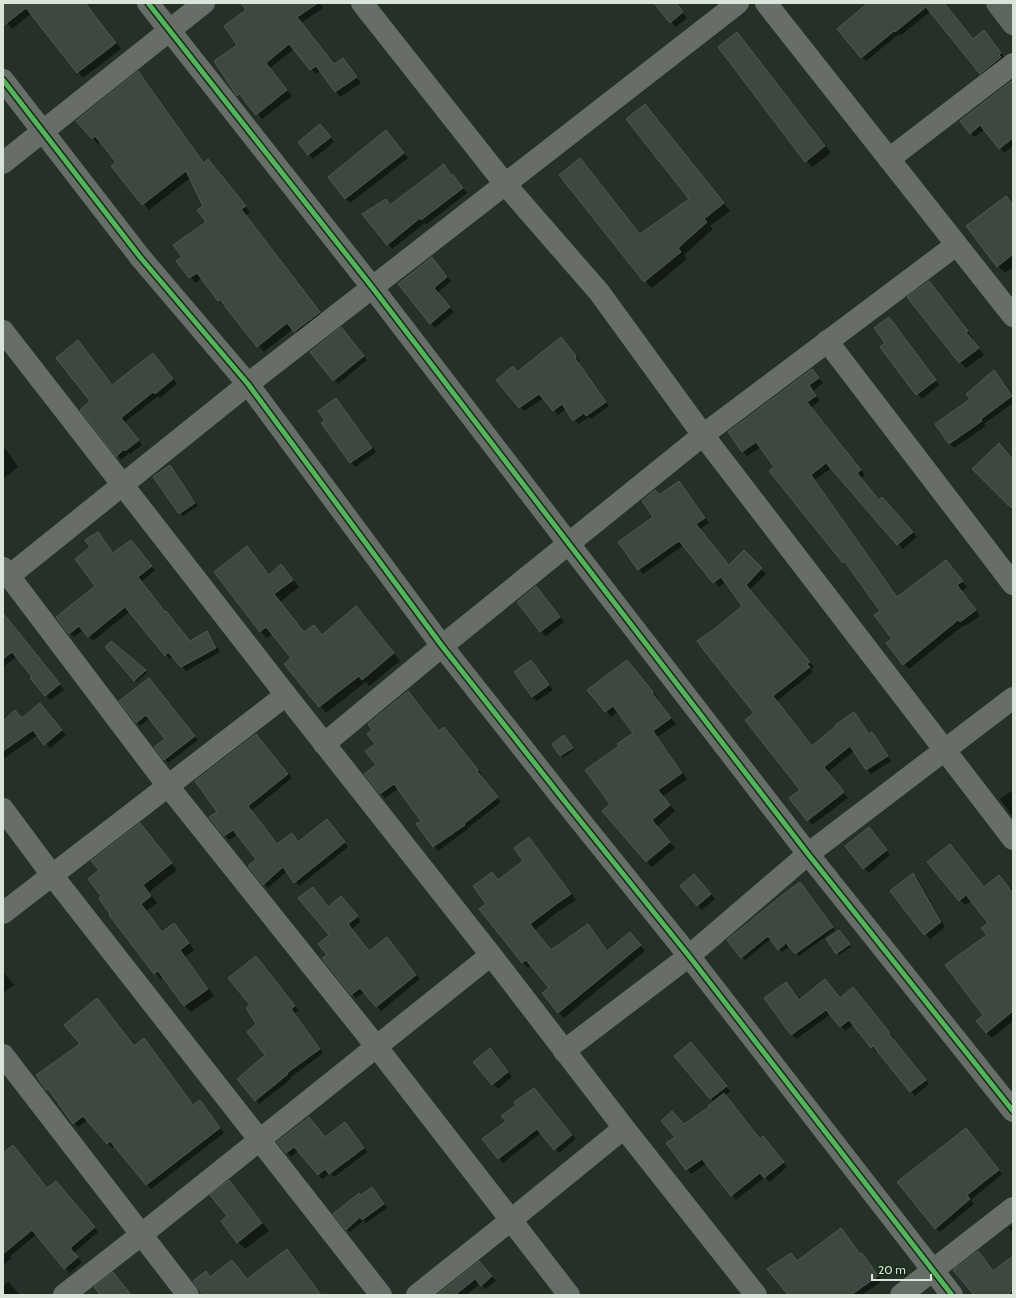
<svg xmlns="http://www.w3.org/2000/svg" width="1016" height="1298" viewBox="0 0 1016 1298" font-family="Cabin,sans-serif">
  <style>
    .shadow { fill: #0007 }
    .building { fill: #3d493e; stroke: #4f5950 }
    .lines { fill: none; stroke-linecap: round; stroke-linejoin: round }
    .street { stroke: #676d67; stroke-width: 22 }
    .secondary { stroke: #5e675f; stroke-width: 22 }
    .cycleway-casing { stroke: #162c17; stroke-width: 8 }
    .cycleway { stroke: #56b35d; stroke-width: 5 }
  </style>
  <rect width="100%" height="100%" fill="#253126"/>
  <g class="shadow">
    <polygon points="3,3 85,3 121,49 83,78 31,14 12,29 3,18"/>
    <polygon points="242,3 320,3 323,8 301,23 335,65 343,59 361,83 340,97 320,71 316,74 294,49 270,68 292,96 262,119 245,99 243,100 238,95 215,62 239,45 247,10"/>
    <polygon points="655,3 675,3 687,18 676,27"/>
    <polygon points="873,3 941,3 900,36 899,34 866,61 862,57"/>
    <polygon points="988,36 1005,58 985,77 981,73 973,40"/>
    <polygon points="742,40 831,153 812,167 764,107 765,106"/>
    <polygon points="138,72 144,78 205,163 214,166 250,212 246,215 324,319 301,337 293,329 264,352 226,305 224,306 218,301 202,278 195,283 178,262 183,258 207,223 204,206 190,178 149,210 113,166 117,162 101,142 98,144 78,121"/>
    <polygon points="1013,81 1013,146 1004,153 985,129 975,137 970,133"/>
    <polygon points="645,106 652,112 730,211 710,226 713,229 684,255 687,259 652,288 645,281 586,167 641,234 690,200"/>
    <polygon points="325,130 334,142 313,159 308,154"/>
    <polygon points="386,132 408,158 350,203 345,198"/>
    <polygon points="444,165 467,193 427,224 425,223 392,249 388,244 386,200 391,206"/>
    <polygon points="1006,197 1013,204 1013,269 1012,268 1005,273 998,266"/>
    <polygon points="436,263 451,281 437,293 454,312 435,328 399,284"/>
    <polygon points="929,282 973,338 972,339 984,355 966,368 960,362"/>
    <polygon points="893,323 939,385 922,399 882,347 887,343"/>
    <polygon points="345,333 367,360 338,384 334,380"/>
    <polygon points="565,343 580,361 578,362 609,406 591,419 589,417 578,424 566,409 558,415 544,398 524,411 520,407 518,373"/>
    <polygon points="82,346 113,386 157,358 177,384 160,398 158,396 125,422 142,445 130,454 129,453 121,460 81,410 91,401"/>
    <polygon points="812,370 823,383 813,391 820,401 811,407 865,475 861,478 879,501 887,503 917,537 903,549 831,468 815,480 898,598 950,566 967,587 962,591 980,616 965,626 964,625 909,669 887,644 893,639 882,611 850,566 849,567 844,563 770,472 775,468 761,447 747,456 742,451"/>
    <polygon points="994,371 1013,396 1013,403 984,424 986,426 954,448 949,443 971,399"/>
    <polygon points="336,399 376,452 355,467 323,423 326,421"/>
    <polygon points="999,444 1013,459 1013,513 1003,498"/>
    <polygon points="3,445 18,467 3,479"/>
    <polygon points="173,470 198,506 183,516 180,513"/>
    <polygon points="679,482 709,523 700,529 730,566 744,551 766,574 749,590 814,667 811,669 813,672 777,701 813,747 854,713 870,734 871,733 876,738 891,761 871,774 854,751 828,772 848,798 812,825 791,799 801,790 756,713 699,641 743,607 726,582 719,587 684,545 643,574 639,569 654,517 655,491 660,496"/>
    <polygon points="102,537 114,554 135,545 155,570 141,582 166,613 190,642 207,633 211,637 220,652 186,671 173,656 170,659 165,655 130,611 93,641 83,630 74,637 70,633 97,586"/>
    <polygon points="253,554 270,576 281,565 299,587 280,602 305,633 322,636 362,614 400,661 369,686 366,682 326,713 286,664 293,658 273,633 267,638 260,631"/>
    <polygon points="540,592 564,622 546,636 541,631"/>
    <polygon points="3,613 64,690 50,700 17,656 3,667"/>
    <polygon points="111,642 146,671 147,673 136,682"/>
    <polygon points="531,661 553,690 537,701 532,697"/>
    <polygon points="627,661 658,698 657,699 676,724 658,737 687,779 663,796 675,811 657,827 675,848 652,867 646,861 611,804 620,746 635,733 618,712 611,717 589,690"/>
    <polygon points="149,679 198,740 168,763 155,747 167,739 150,718 140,726 137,722"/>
    <polygon points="45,709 66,735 50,748 38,735 3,759 3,722 22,719"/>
    <polygon points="440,732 448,733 482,775 481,776 501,802 468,828 468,829 438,851 418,824 422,821 399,788 385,798 365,774"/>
    <polygon points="256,735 292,778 251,811 277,845 292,834 299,843 331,825 348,847 299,886 287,871 268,888 249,866 257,859 238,834 229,840 211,818 219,812"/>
    <polygon points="566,739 574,750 563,758 553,744"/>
    <polygon points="1013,790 1013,817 1000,799"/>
    <polygon points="140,824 177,870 149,892 157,903 146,911 163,933 174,925 180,931 194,950 185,957 214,996 191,1012 185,1006 164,977 161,979 155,973 111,915 102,897 101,871"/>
    <polygon points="873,833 890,855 869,873 864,868"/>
    <polygon points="529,838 534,843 576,900 561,910 561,909 535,930 552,951 587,925 608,951 635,938 645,951 564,1018 558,1012 550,988 532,965 528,968 523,963 480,910 488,904 498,881 524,861"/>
    <polygon points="950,845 985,888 1011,888 1013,890 1013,1021 992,1038 986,1032 984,1015 990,923 972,900 965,905 960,900"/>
    <polygon points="913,874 918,879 945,927 930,939 891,891"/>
    <polygon points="699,880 715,899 702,910 697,905"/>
    <polygon points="803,886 835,930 799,956 790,946 782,952 771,939 745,960 742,957"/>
    <polygon points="313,888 329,908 345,902 361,921 352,929 369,952 391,942 420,979 381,1011 364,992 356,998 352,994 328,955 330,936"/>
    <polygon points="841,933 851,947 839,955 837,953"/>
    <polygon points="260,962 299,1011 294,1013 323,1053 290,1078 291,1079 259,1104 256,1100 267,1056 252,1006"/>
    <polygon points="3,972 14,985 3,993"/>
    <polygon points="786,983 800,1000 840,999 858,993 894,1038 892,1039 929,1084 915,1096 877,1050 876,1052 872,1047 853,1025 845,1031 831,1014 796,1039 765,998"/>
    <polygon points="144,1039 194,1106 204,1106 224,1133 151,1189 115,1145 112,1148 88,1120 78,1127 74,1123 37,1076 134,1047"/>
    <polygon points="696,1048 730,1091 725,1096 761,1140 767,1142 787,1167 770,1182 765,1177 736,1200 707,1163 691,1174 668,1143 677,1137 684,1125 710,1107 714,1102 676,1056"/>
    <polygon points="494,1054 512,1077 498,1089 493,1084"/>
    <polygon points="538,1094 576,1139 559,1153 541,1133 503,1163 499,1158 507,1121"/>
    <polygon points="349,1128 367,1152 334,1177 330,1173 322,1179 298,1151 291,1157 278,1142 325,1138"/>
    <polygon points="970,1134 1002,1174 971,1200 974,1204 940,1232 935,1228"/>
    <polygon points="13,1146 48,1189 60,1186 98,1232 74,1253 82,1262 70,1273 37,1234 10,1256 12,1258 3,1265 3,1154"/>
    <polygon points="229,1182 236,1189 269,1231 245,1249 238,1242"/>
    <polygon points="372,1188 387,1208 366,1223 364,1220 350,1232 346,1229"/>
    <polygon points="1013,1225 1013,1233 1009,1228"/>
    <polygon points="841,1230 861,1255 866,1259 882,1281 862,1295 790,1295 791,1254 797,1262"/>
    <polygon points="287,1250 321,1295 205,1295 206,1272 211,1277 247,1280"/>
    <polygon points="1013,1257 1013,1295 975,1295 993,1272"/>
    <polygon points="484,1267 496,1281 486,1289 480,1284 466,1295 439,1295"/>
    <polygon points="8,1282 12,1286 20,1295 3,1295 3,1286"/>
  </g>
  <g class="building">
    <polygon points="3,3 85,3 116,43 77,73 26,8 3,26"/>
    <polygon points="241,3 318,3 297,17 334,64 343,58 357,77 335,92 316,66 310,70 289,44 266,63 287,90 256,115 239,94 237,96 214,61 237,45 224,26 246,10"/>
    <polygon points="654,3 676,3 683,12 670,23"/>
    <polygon points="868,3 944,3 973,39 984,30 1001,53 999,55 1001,57 980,74 926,7 895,32 894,31 861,58 837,29"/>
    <polygon points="737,32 825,146 805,162 718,47"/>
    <polygon points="138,71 204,163 208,159 246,206 241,209 320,312 294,332 287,323 257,347 220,300 218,301 197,273 189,278 176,261 182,257 173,245 206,222 197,210 203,206 186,171 142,205 111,166 116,162 95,136 92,139 76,121"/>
    <polygon points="1013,80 1013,138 999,149 980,125 970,134 960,121"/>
    <polygon points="645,104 724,203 704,219 707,222 678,248 681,252 644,282 559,175 580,158 640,234 689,199 626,119"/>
    <polygon points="320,124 331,137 308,155 298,142"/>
    <polygon points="386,130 404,153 345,199 328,177"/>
    <polygon points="444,164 451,175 452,174 463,188 421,220 420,218 387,245 362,214 386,199 390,205"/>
    <polygon points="1006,196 1013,205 1013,254 997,267 966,226"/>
    <polygon points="432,257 447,277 434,288 450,307 430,324 398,284"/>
    <polygon points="929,281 968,331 966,332 979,348 959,363 907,297"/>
    <polygon points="889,317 936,380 916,395 880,347 885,343 874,328"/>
    <polygon points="341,327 364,356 333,381 310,352"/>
    <polygon points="561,337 576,356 575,358 606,402 586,416 584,413 573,421 562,404 553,411 539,394 519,408 496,380 513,366 517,372"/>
    <polygon points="78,340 112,385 153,353 173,379 155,394 153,392 121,418 139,440 125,451 124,449 116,457 80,410 90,401 56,358"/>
    <polygon points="812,369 819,378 809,385 816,396 807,402 861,470 857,473 879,500 882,497 913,532 897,545 826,463 811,475 897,597 946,560 963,581 957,585 976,610 960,622 958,620 903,665 886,643 892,639 874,615 880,611 845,562 843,563 769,471 774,467 756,442 742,452 728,432"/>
    <polygon points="994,370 1012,396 981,419 982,421 949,444 935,424 970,399 966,394"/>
    <polygon points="336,398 372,448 350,463 321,423 325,421 318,411"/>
    <polygon points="999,443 1013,460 1013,510 972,469"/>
    <polygon points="170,465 195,503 179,514 153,477"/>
    <polygon points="679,481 705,518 696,524 729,565 744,550 762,568 746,585 810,662 807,664 810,667 773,696 812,746 836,726 835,725 854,712 869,734 872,732 888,756 866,770 850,746 824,767 844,792 807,821 789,798 800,790 745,720 754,713 713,662 697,641 717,627 742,606 721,577 713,583 679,541 638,570 618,542 653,517 642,501 655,490 659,495"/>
    <polygon points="98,532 113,553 131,540 152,566 138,577 165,612 166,611 190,641 207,631 216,648 181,667 168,652 165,656 125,607 88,637 79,626 69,634 56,617 95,586 75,559 90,547 85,540"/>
    <polygon points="247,546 269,575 281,564 293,580 274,594 304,632 314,625 322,635 356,606 394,653 362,680 359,676 319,707 284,664 291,658 266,627 260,632 214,572"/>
    <polygon points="536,586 560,617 540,632 517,602"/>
    <polygon points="3,613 60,684 45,696 30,678 32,677 12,652 3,659"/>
    <polygon points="111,641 146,670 134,681 105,647"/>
    <polygon points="531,660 549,685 532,697 514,672"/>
    <polygon points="627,660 653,692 652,693 671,718 653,731 682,773 658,790 670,805 652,820 670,842 646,862 602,811 610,804 585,770 619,746 617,744 633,733 613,706 605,712 587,690"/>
    <polygon points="149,678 195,736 164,760 154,747 165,739 146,715 136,723 119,701"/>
    <polygon points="408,691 439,731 444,727 478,770 477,771 498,797 464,824 465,825 433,847 416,824 421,821 394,784 380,794 364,774 376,765 365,751 375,744 367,734 372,730 368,724"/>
    <polygon points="40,703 62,730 44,745 33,730 3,751 3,721 15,710 22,718"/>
    <polygon points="256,734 288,774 248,806 277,844 292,833 298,842 327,819 345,842 294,883 283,867 263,885 248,866 256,859 233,830 224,836 209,817 217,812 195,781"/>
    <polygon points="564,735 573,748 560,756 552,744"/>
    <polygon points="140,823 172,863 143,885 151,896 141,904 162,932 174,923 189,943 180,950 208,989 184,1006 158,971 154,974 109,915 110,914 99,898 101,896 88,879 99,870 91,861"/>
    <polygon points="869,827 887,850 863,869 845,846"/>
    <polygon points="529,837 571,894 555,905 530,924 551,950 588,924 607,951 630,932 641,945 558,1013 542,993 549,988 526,960 522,963 479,909 486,904 473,886 492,872 498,880 523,861 514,848"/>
    <polygon points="950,844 984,887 999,875 1013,893 1013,1011 986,1033 976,1021 983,1015 945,965 987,935 981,928 988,923 966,895 959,901 927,862"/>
    <polygon points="913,873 941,922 924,935 890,891"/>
    <polygon points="694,874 711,894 697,906 680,886"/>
    <polygon points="800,882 833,927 795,954 786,943 778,950 768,936 741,958 727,940 781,896"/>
    <polygon points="313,887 328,907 341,896 358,916 348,924 369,951 387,937 416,975 376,1007 360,988 351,995 322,958 327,955 318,944 329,935 298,898"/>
    <polygon points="839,930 850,944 836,954 826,939"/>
    <polygon points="256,956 295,1006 291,1009 320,1049 287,1073 288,1074 255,1101 237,1079 265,1055 247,1032 256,1024 246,1008 250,1005 228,978"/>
    <polygon points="825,979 840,998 853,987 890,1033 889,1034 926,1080 910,1092 873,1046 871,1048 849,1020 840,1027 826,1010 791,1035 764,998 786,982 799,1000"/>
    <polygon points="97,998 134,1046 144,1038 193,1105 200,1100 220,1128 146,1185 110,1141 107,1144 83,1116 73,1124 48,1089 46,1090 36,1075 80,1044 64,1025"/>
    <polygon points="691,1042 727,1086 710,1099 674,1056"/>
    <polygon points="490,1048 508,1072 492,1085 473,1062"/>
    <polygon points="534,1088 572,1135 554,1150 537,1129 498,1159 482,1139 506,1121 501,1116 516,1105 514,1102"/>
    <polygon points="724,1093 760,1139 763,1136 784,1162 764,1178 760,1173 731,1196 702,1159 686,1170 666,1143 675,1137 661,1121 672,1111 684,1124 709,1107 708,1106"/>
    <polygon points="309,1117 325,1137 345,1122 364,1148 329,1174 325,1169 318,1175 294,1147 286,1153 277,1142"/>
    <polygon points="966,1128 999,1170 967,1195 970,1199 935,1229 897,1182"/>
    <polygon points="13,1145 47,1188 56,1181 95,1227 70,1248 78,1257 64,1269 32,1230 3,1254 3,1153"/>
    <polygon points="229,1180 262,1223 237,1243 221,1221 227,1216 210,1195"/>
    <polygon points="372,1187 384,1204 362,1220 360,1217 346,1230 333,1214 359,1193 361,1195"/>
    <polygon points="841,1228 860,1254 862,1253 878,1276 851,1295 788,1295 767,1269 791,1253 797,1261"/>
    <polygon points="287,1249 321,1295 203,1295 193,1281 206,1271 210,1277 232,1260 247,1279"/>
    <polygon points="978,1251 993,1271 1013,1256 1013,1290 1007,1295 974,1295 953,1270"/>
    <polygon points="479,1261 492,1276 481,1286 475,1279 455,1295 437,1295"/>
    <polygon points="113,1272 131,1295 100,1295 94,1287"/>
  </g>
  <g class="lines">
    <g class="street">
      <polyline points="148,3 372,287 569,544 808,854 1013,1111"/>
      <polyline points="362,3 505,184 599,292 703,435 1013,839"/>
      <polyline points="766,3 1013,316"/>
      <polyline points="3,80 140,257 248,384 442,646 566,803 689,956 952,1295"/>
      <polyline points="889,159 1013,64"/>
      <polyline points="3,163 204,3"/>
      <polyline points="3,331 286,695 491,955 624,1128 756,1295"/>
      <polyline points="827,341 1013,584"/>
      <polyline points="3,568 168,786 376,1046 569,1295"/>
      <polyline points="9,576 248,384 738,3"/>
      <polyline points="324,744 442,646 703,435 956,245"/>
      <polyline points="3,809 52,875 381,1295"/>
      <polyline points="3,913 286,695"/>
      <polyline points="564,1051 689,956 808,854 1013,698"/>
      <polyline points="3,1055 188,1295"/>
      <polyline points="64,1295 142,1234 491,955"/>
      <polyline points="417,1295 511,1220 624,1128"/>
      <polyline points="901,1295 1013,1208"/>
    </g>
    <polyline class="secondary" points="997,3 1013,24"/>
    <g class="cycleway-casing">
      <g id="cycleway">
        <polyline points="148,3 372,287 569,544 808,854 1013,1111"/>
        <polyline points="3,80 140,257 248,384 442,646 566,803 689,956 952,1295"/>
      </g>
    </g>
    <use href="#cycleway" class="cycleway"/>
  </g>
  <rect width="1016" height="1298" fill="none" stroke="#d8e5d8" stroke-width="8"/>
  <path d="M872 1274v6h59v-6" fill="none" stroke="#d8e5d8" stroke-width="2"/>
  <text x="878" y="1274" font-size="12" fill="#d8e5d8" stroke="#162c17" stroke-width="3" paint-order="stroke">20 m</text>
</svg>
